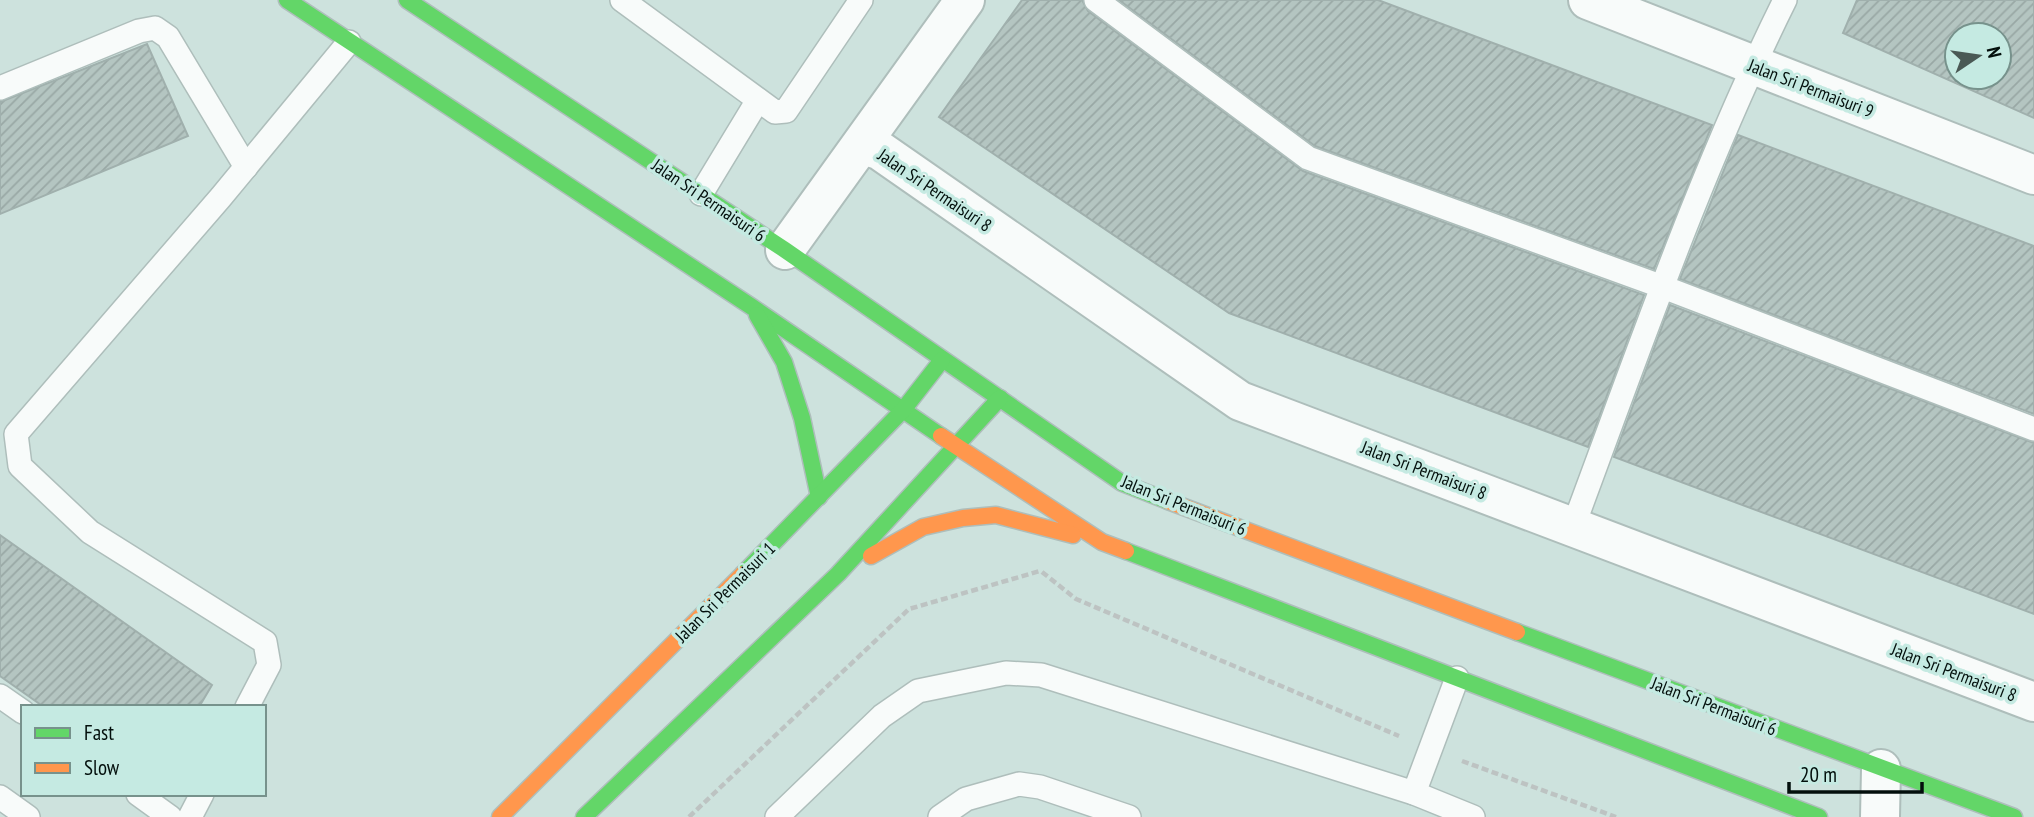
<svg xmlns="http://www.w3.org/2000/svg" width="2034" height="817" viewBox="0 0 2034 817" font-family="'PT Sans Narrow',sans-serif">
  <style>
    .building { fill: url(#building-hatch); stroke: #a0b0ad; stroke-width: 2; fill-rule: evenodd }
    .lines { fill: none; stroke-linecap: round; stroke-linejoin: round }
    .lane-casing { stroke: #aebebb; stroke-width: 26 }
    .street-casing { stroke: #aebebb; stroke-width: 42 }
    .fast-casing { stroke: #aebebb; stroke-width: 19 }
    .slow-casing { stroke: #aebebb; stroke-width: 19 }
    .path { stroke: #bdc3c2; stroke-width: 4.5; stroke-dasharray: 7 3.5; stroke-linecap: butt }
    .lane { stroke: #f8fbfa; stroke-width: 23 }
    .street { stroke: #f8fbfa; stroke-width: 38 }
    .fast { stroke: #63d668; stroke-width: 16 }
    .slow { stroke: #ff974d; stroke-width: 16 }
    .labels { text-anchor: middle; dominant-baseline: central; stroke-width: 7; stroke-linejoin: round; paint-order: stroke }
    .street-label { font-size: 18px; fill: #030f0c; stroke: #c5eae2 }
  </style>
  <defs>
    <pattern id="building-hatch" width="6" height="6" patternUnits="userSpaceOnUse" patternTransform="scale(1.75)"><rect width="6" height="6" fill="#b4c5c1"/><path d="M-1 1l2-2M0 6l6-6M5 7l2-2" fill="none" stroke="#99a8a5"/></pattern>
  </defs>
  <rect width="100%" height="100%" fill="#cde2dd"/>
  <g class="building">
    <polygon points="1022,0 1082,0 1088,11 1303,171 1644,295 1588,447 1229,313 939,117"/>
    <polygon points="1119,0 1378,0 1712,125 1654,269 1315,146"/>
    <path d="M1857 0H2034V118L1843 33ZM1957 35H1999V77H1957Z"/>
    <polygon points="147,44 188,136 0,214 0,102"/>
    <polygon points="1738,135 2034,246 2034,414 1680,279"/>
    <polygon points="1670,305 2034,443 2034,614 1614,457"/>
    <polygon points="0,535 212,685 199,707 44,707 0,676"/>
  </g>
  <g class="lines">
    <g class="lane-casing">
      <g id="lane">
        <polyline points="622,0 775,112 786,111 861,0"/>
        <polyline points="1096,0 1308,158 1663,287 2034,429"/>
        <polyline points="0,88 139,31 155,28 168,37 246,167"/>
        <polyline points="701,194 758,100"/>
        <path d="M1573 527C1639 350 1701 169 1785 0"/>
        <polyline points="0,696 23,712"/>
        <polyline points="247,707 269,665 265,642 90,532 20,466 16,434 221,197 349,42"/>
        <polyline points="1414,793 1457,678"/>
        <polyline points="138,794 170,817"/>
        <polyline points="0,797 28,817"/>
        <polyline points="190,817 202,794"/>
        <polyline points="777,817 882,716 918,691 1006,673 1041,675 1414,793 1473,817"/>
        <polyline points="940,817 966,799 1019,784 1040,787 1129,817"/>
      </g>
    </g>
    <g class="street-casing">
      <g id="street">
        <polyline points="1588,0 2034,175"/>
        <polyline points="863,145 879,150 1240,401 2034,702"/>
        <polyline points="785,250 965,0"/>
        <polyline points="1880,817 1881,769"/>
      </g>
    </g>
    <g class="fast-casing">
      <g id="fast">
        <polyline points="287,0 752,307 941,436"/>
        <polyline points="407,0 785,250 1122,483 1168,501"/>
        <polyline points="757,315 784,362 802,418 819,497"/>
        <polyline points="1126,551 1819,817"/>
        <polyline points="743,574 903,410 942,360"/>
        <polyline points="1517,632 2014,817"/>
        <polyline points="584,817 838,574 1000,398"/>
      </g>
    </g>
    <g class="slow-casing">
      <g id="slow">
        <polyline points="941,436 1102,542 1126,551"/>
        <polyline points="1168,501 1517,632"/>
        <polyline points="871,556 923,527 963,518 996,515 1073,535"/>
        <polyline points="500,817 743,574"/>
      </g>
    </g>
    <g class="path">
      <polyline points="1042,572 1076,599 1399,736"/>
      <polyline points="1462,761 1616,817"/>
      <polyline points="689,817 909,609 1040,571"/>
    </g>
    <use href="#lane" class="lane"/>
    <use href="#street" class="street"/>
    <use href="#fast" class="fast"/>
    <use href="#slow" class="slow"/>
  </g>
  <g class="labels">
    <g class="street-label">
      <text transform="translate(1811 88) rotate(21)">Jalan Sri Permaisuri 9</text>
      <text transform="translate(935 190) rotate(34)">Jalan Sri Permaisuri 8</text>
      <text transform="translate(709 200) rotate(34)">Jalan Sri Permaisuri 6</text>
      <text transform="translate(1424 470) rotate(21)">Jalan Sri Permaisuri 8</text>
      <text transform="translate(1184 505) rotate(22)">Jalan Sri Permaisuri 6</text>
      <text transform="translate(725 592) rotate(-45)">Jalan Sri Permaisuri 1</text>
      <text transform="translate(1954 672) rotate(21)">Jalan Sri Permaisuri 8</text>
      <text transform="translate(1714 706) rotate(21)">Jalan Sri Permaisuri 6</text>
    </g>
  </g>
  <rect x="21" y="705" width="245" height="91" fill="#c5eae2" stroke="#77928c" stroke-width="2"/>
  <rect x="35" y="728" width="35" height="10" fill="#63d668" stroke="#77928c" stroke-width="2"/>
  <text x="84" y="740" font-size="21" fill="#030f0c">Fast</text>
  <rect x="35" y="763" width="35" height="10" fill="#ff974d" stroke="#77928c" stroke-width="2"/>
  <text x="84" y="775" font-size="21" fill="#030f0c">Slow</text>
  <g transform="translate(1978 56) rotate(77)"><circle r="33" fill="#c5eae2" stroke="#77928c" stroke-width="2"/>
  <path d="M0-5L12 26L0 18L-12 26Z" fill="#4a5955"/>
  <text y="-10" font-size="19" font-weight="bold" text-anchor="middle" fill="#030f0c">N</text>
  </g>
  <path d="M1789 782v10h133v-10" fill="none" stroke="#030f0c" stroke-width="3.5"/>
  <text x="1800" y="782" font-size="21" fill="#030f0c" stroke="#c5eae2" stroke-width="5" paint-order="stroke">20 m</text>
</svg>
